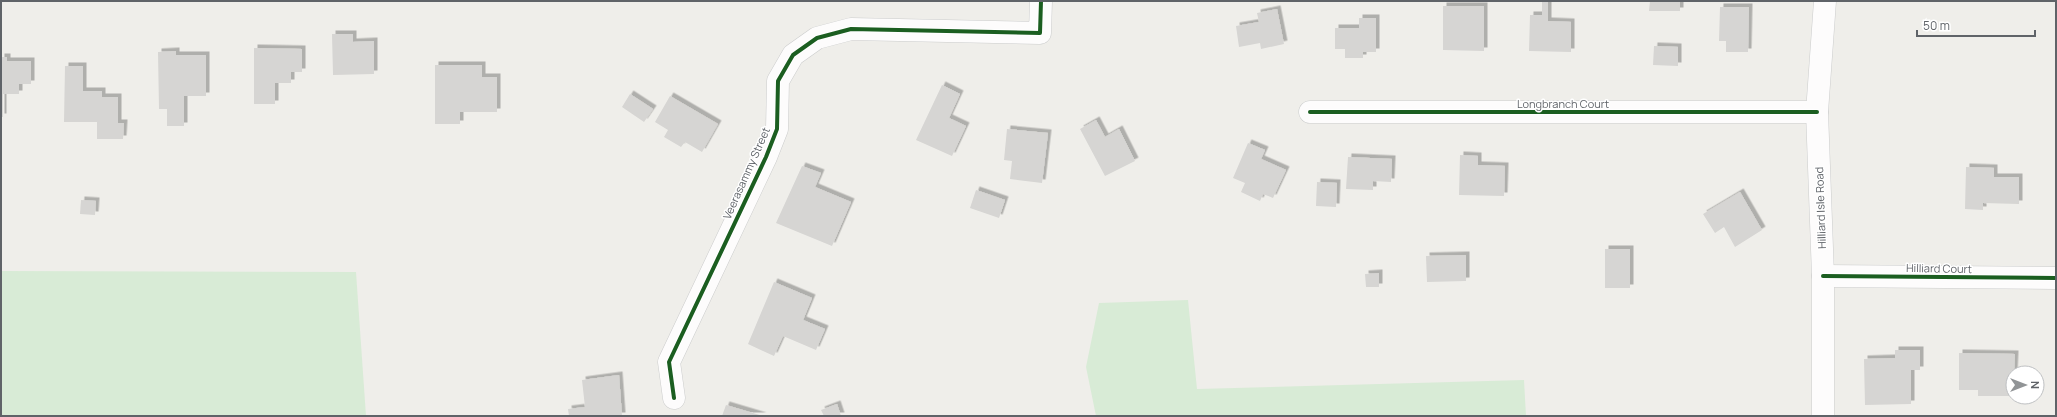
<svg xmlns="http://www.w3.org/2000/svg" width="2057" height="417" viewBox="0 0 2057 417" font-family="Manrope,sans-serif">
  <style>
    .green { fill: #d8ebd6 }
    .building { fill: #d6d5d3; filter: url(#shadow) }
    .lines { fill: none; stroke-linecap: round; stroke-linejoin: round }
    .minor-casing { stroke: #cbcccc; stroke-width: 23 }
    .minor { stroke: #fdfcfc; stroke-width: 22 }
    .cycleway-casing { stroke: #fff; stroke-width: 6 }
    .cycleway { stroke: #1b5e20; stroke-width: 4 }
    .labels { text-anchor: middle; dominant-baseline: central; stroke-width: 3; stroke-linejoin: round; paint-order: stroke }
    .street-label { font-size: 11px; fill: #5f6368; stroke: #fff }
  </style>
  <defs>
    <filter id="shadow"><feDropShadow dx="3.5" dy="-3.5" stdDeviation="0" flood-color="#0004"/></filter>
  </defs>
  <rect width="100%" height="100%" fill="#efeeea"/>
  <g class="green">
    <polygon points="1,271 356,272 366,416 1,416"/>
    <polygon points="1188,300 1197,389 1524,380 1526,416 1096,416 1086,367 1099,303"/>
  </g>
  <g class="building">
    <polygon points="1542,1 1548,1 1548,21 1571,22 1571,52 1529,51 1530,15 1542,15"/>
    <polygon points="1650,1 1680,1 1680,11 1649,11"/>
    <polygon points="1443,6 1484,6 1484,51 1443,50"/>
    <polygon points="1720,7 1749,7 1748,52 1726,52 1726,41 1719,41"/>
    <polygon points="1277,9 1284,44 1261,49 1260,43 1239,47 1236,26 1259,22 1257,13"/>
    <polygon points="1359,18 1376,18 1376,52 1363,52 1363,58 1345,58 1345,49 1335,49 1335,28 1359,28"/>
    <polygon points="332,34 353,34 353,42 374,41 374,74 333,75"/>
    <polygon points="1654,46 1678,47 1678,66 1653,65"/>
    <polygon points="254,48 302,49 302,72 291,72 291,83 275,83 275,104 254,104"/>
    <polygon points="176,51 176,55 206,55 206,96 184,96 184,126 167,126 167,109 159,109 158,52"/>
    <polygon points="1,57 7,57 7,61 31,61 31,84 19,84 19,94 3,94 3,117 1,117"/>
    <polygon points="435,65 482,65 482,77 497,77 497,112 460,112 460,124 435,124"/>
    <polygon points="65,66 83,66 83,91 102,91 102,97 118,97 118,123 124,123 123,139 97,139 97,122 64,122"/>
    <polygon points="942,85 960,94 949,118 966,126 952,156 916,140"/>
    <polygon points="630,94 653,109 644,122 622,107"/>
    <polygon points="670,96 718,124 702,152 685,142 681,147 664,137 668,130 655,122"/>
    <polygon points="1096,120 1105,137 1119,129 1135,161 1105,176 1080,129"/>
    <polygon points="1007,129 1048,133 1042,183 1010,179 1012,161 1004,160"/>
    <polygon points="1248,143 1265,150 1261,159 1286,170 1273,198 1263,194 1260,201 1241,192 1245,183 1233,178"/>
    <polygon points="1460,155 1478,156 1478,165 1505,166 1504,196 1459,195"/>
    <polygon points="1348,157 1392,159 1391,182 1373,181 1373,190 1346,189"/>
    <polygon points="802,166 821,173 815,187 851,202 832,246 776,223"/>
    <polygon points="1966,167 1994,168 1994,177 2019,177 2019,204 1983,203 1983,210 1965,209"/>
    <polygon points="1317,182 1337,183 1336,207 1316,206"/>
    <polygon points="976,190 1005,200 999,218 970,208"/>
    <polygon points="1740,192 1762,230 1735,247 1724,227 1715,233 1703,214"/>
    <polygon points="81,200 96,201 95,215 80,214"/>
    <rect x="1605" y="249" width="25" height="39"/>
    <polygon points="1466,255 1466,281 1427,282 1426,256"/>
    <polygon points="1379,273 1379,287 1366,287 1365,274"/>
    <polygon points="774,282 812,298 803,320 825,329 816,350 783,336 774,356 748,344"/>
    <polygon points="1895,350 1920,350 1920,370 1911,370 1911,404 1865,405 1864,359 1895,358"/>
    <polygon points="1959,353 2015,354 2013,396 1978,396 1978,390 1959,390"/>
    <polygon points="619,375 622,416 569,416 568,409 585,407 582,380"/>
    <polygon points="837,404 841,416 824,416 821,410"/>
    <polygon points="726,405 763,416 722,416"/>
  </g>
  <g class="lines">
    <g class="minor-casing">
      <g id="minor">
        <polyline points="1310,112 1817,112"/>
        <polyline points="1823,276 2056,278"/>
        <polyline points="674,398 669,362 766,157 777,129 778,81 793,55 817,38 851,29 1040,33 1041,1"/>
        <polyline points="1823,416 1823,276 1817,112 1825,1"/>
      </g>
    </g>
    <use href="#minor" class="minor"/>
    <g class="cycleway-casing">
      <g id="cycleway">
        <polyline points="1310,112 1817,112"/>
        <polyline points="1823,276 2056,278"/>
        <polyline points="674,398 669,362 766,157 777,129 778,81 793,55 817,38 851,29 1040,33 1041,1"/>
      </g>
    </g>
    <use href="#cycleway" class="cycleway"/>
  </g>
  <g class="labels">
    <g class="street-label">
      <text x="1563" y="103">Longbranch Court</text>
      <text transform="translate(746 173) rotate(-66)">Veerasammy Street</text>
      <text transform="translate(1820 208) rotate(-92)">Hilliard Isle Road</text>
      <text transform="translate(1939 268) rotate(1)">Hilliard Court</text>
    </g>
  </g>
  <rect width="2057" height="417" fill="none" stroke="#5f6368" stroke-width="4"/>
  <g transform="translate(2025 385) rotate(90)"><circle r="19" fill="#ffffff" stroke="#bfc1c3"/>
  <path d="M0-3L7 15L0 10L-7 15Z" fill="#919496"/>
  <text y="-6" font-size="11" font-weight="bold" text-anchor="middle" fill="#5f6368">N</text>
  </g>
  <path d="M1917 30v6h118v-6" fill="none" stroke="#5f6368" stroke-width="2"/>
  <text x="1923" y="30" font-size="12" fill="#5f6368" stroke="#ffffff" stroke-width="3" paint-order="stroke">50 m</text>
</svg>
